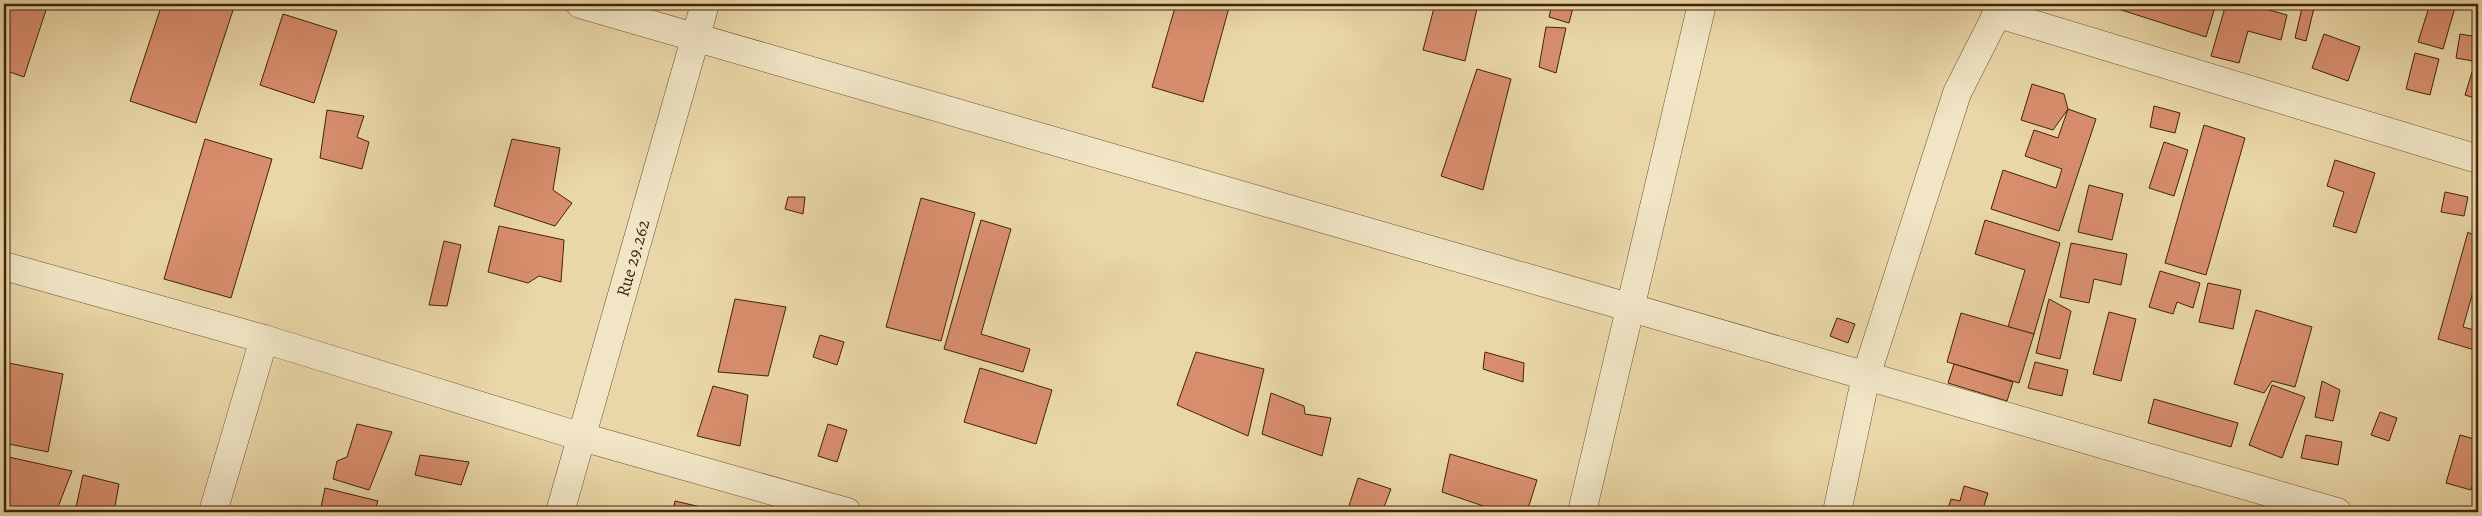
<svg xmlns="http://www.w3.org/2000/svg" width="2482" height="516" viewBox="0 0 2482 516" font-family="Alegreya,serif">
  <style>
    .building { fill: #d88e6d; stroke: #40230b }
    .lines { fill: none; stroke-linecap: round; stroke-linejoin: round }
    .minor-casing { stroke: #6a5032; stroke-width: 29 }
    .minor { stroke: #f1e5c6; stroke-width: 28 }
    .labels { text-anchor: middle; dominant-baseline: central; stroke-width: 4; stroke-linejoin: round; paint-order: stroke }
    .street-label { font-size: 18px; fill: #40230b; stroke: #f1e5c6 }
  </style>
  <rect width="100%" height="100%" fill="#ead7a7"/>
  <filter id="stains"><feTurbulence type="fractalNoise" baseFrequency=".004" numOctaves="4"/><feColorMatrix values="0 0 0 0 .2 0 0 0 0 .09 0 0 0 0 .02 0 0 0 .5 -.17"/></filter>
  <radialGradient id="worn" r=".72"><stop offset=".6" stop-color="#630" stop-opacity="0"/><stop offset="1" stop-color="#630" stop-opacity=".3"/></radialGradient>
  <g class="building">
    <polygon points="4,4 48,4 24,77 4,70"/>
    <polygon points="162,4 235,4 196,123 130,101"/>
    <polygon points="1176,4 1230,4 1203,102 1152,87"/>
    <polygon points="1435,4 1478,4 1465,61 1423,50"/>
    <polygon points="1552,4 1574,4 1569,23 1549,17"/>
    <polygon points="2113,4 2216,4 2206,37 2112,7"/>
    <polygon points="2226,4 2248,4 2287,15 2281,40 2248,31 2239,63 2211,56"/>
    <polygon points="2285,4 2315,4 2306,41 2295,38 2302,8"/>
    <polygon points="2430,4 2456,4 2443,49 2418,42"/>
    <polygon points="283,14 337,31 314,103 260,85"/>
    <polygon points="1546,27 1566,28 1556,73 1539,67"/>
    <polygon points="2324,34 2360,47 2348,81 2312,68"/>
    <polygon points="2460,34 2478,37 2478,62 2456,58"/>
    <polygon points="2415,53 2439,59 2430,95 2406,89"/>
    <polygon points="1477,69 1511,79 1483,190 1441,176"/>
    <polygon points="2472,72 2478,74 2478,99 2465,95"/>
    <polygon points="2032,84 2064,94 2068,109 2053,130 2021,120"/>
    <polygon points="2154,106 2180,113 2175,133 2150,127"/>
    <polygon points="2068,109 2096,119 2059,231 1991,209 2003,170 2056,188 2062,169 2025,156 2034,130 2058,138"/>
    <polygon points="327,110 364,116 357,137 369,142 362,169 320,158"/>
    <polygon points="2204,125 2245,138 2206,275 2165,263"/>
    <polygon points="205,139 272,159 231,298 164,279"/>
    <polygon points="512,139 560,148 553,190 572,203 555,226 494,206"/>
    <polygon points="2164,142 2188,150 2174,196 2149,188"/>
    <polygon points="2335,160 2375,173 2356,233 2333,226 2344,192 2327,186"/>
    <polygon points="2089,185 2123,194 2112,240 2078,232"/>
    <polygon points="2445,192 2468,197 2464,216 2441,212"/>
    <polygon points="788,197 805,197 803,214 785,209"/>
    <polygon points="921,198 975,213 941,341 886,327"/>
    <polygon points="981,220 1011,229 981,334 1030,349 1023,372 944,349"/>
    <polygon points="1985,220 2060,243 2034,334 2008,327 2025,270 1975,254"/>
    <polygon points="499,226 564,240 561,282 539,276 528,283 488,272"/>
    <polygon points="2468,232 2478,238 2478,274 2463,327 2478,331 2478,351 2438,339"/>
    <polygon points="444,241 461,245 447,306 429,305"/>
    <polygon points="2071,243 2127,254 2121,285 2094,279 2089,303 2060,297"/>
    <polygon points="2160,271 2200,283 2193,308 2177,302 2173,314 2149,307"/>
    <polygon points="2208,283 2241,290 2233,329 2199,322"/>
    <polygon points="735,299 786,307 768,376 718,372"/>
    <polygon points="2049,299 2071,311 2060,359 2036,353"/>
    <polygon points="2256,310 2312,327 2295,387 2272,381 2264,393 2234,384"/>
    <polygon points="2109,312 2136,319 2121,381 2093,374"/>
    <polygon points="1961,313 2034,334 2019,383 1947,362"/>
    <polygon points="1837,318 1855,324 1848,343 1830,336"/>
    <polygon points="820,335 844,342 837,365 813,357"/>
    <polygon points="1196,352 1264,369 1248,436 1177,405"/>
    <polygon points="1485,352 1524,363 1523,382 1483,369"/>
    <polygon points="4,362 63,374 48,452 4,443"/>
    <polygon points="2035,362 2068,370 2062,396 2028,388"/>
    <polygon points="1954,364 2013,382 2007,401 1948,383"/>
    <polygon points="980,368 1052,390 1036,444 964,422"/>
    <polygon points="2322,381 2340,390 2333,421 2315,417"/>
    <polygon points="2272,385 2305,397 2282,458 2249,445"/>
    <polygon points="713,386 748,395 740,446 697,436"/>
    <polygon points="1271,393 1304,406 1305,414 1331,418 1322,456 1262,434"/>
    <polygon points="2154,399 2238,423 2231,447 2148,423"/>
    <polygon points="2380,412 2397,418 2389,441 2371,435"/>
    <polygon points="357,424 392,432 369,490 333,479 337,461 347,457"/>
    <polygon points="828,424 847,430 837,462 818,456"/>
    <polygon points="2306,435 2342,442 2338,465 2301,458"/>
    <polygon points="2460,435 2478,440 2478,465 2471,490 2446,483"/>
    <polygon points="1450,454 1537,480 1527,512 1501,512 1442,492"/>
    <polygon points="420,455 469,462 461,485 415,475"/>
    <polygon points="4,456 72,471 56,512 4,512"/>
    <polygon points="83,475 119,484 114,512 75,512"/>
    <polygon points="1358,478 1391,489 1382,512 1347,512"/>
    <polygon points="1964,486 1988,493 1982,512 1947,512 1951,499 1960,501"/>
    <polygon points="325,488 378,501 374,512 320,512"/>
    <polygon points="675,501 718,511 673,512"/>
  </g>
  <g class="lines">
    <g class="minor-casing">
      <g id="minor">
        <polyline points="580,4 2337,512"/>
        <polyline points="1996,13 2478,159"/>
        <polyline points="4,266 264,339 582,437 847,512"/>
        <polyline points="213,512 264,339"/>
        <polyline points="560,512 705,4"/>
        <polyline points="1582,512 1702,4"/>
        <polyline points="1837,512 1866,376 1957,93 2002,4"/>
      </g>
    </g>
    <use href="#minor" class="minor"/>
  </g>
  <g class="labels">
    <g class="street-label">
      <text transform="translate(633 258) rotate(-74)">Rue 29.262</text>
    </g>
  </g>
  <rect width="2482" height="516" fill="none" stroke="#ead7a7" stroke-width="20"/>
  <rect x="5" y="5" width="2472" height="506" fill="none" stroke="#40230b" stroke-width="2.5"/>
  <rect x="10" y="10" width="2462" height="496" fill="none" stroke="#40230b"/>
  <rect width="100%" height="100%" filter="url(#stains)"/>
  <rect width="100%" height="100%" fill="url(#worn)"/>
</svg>
